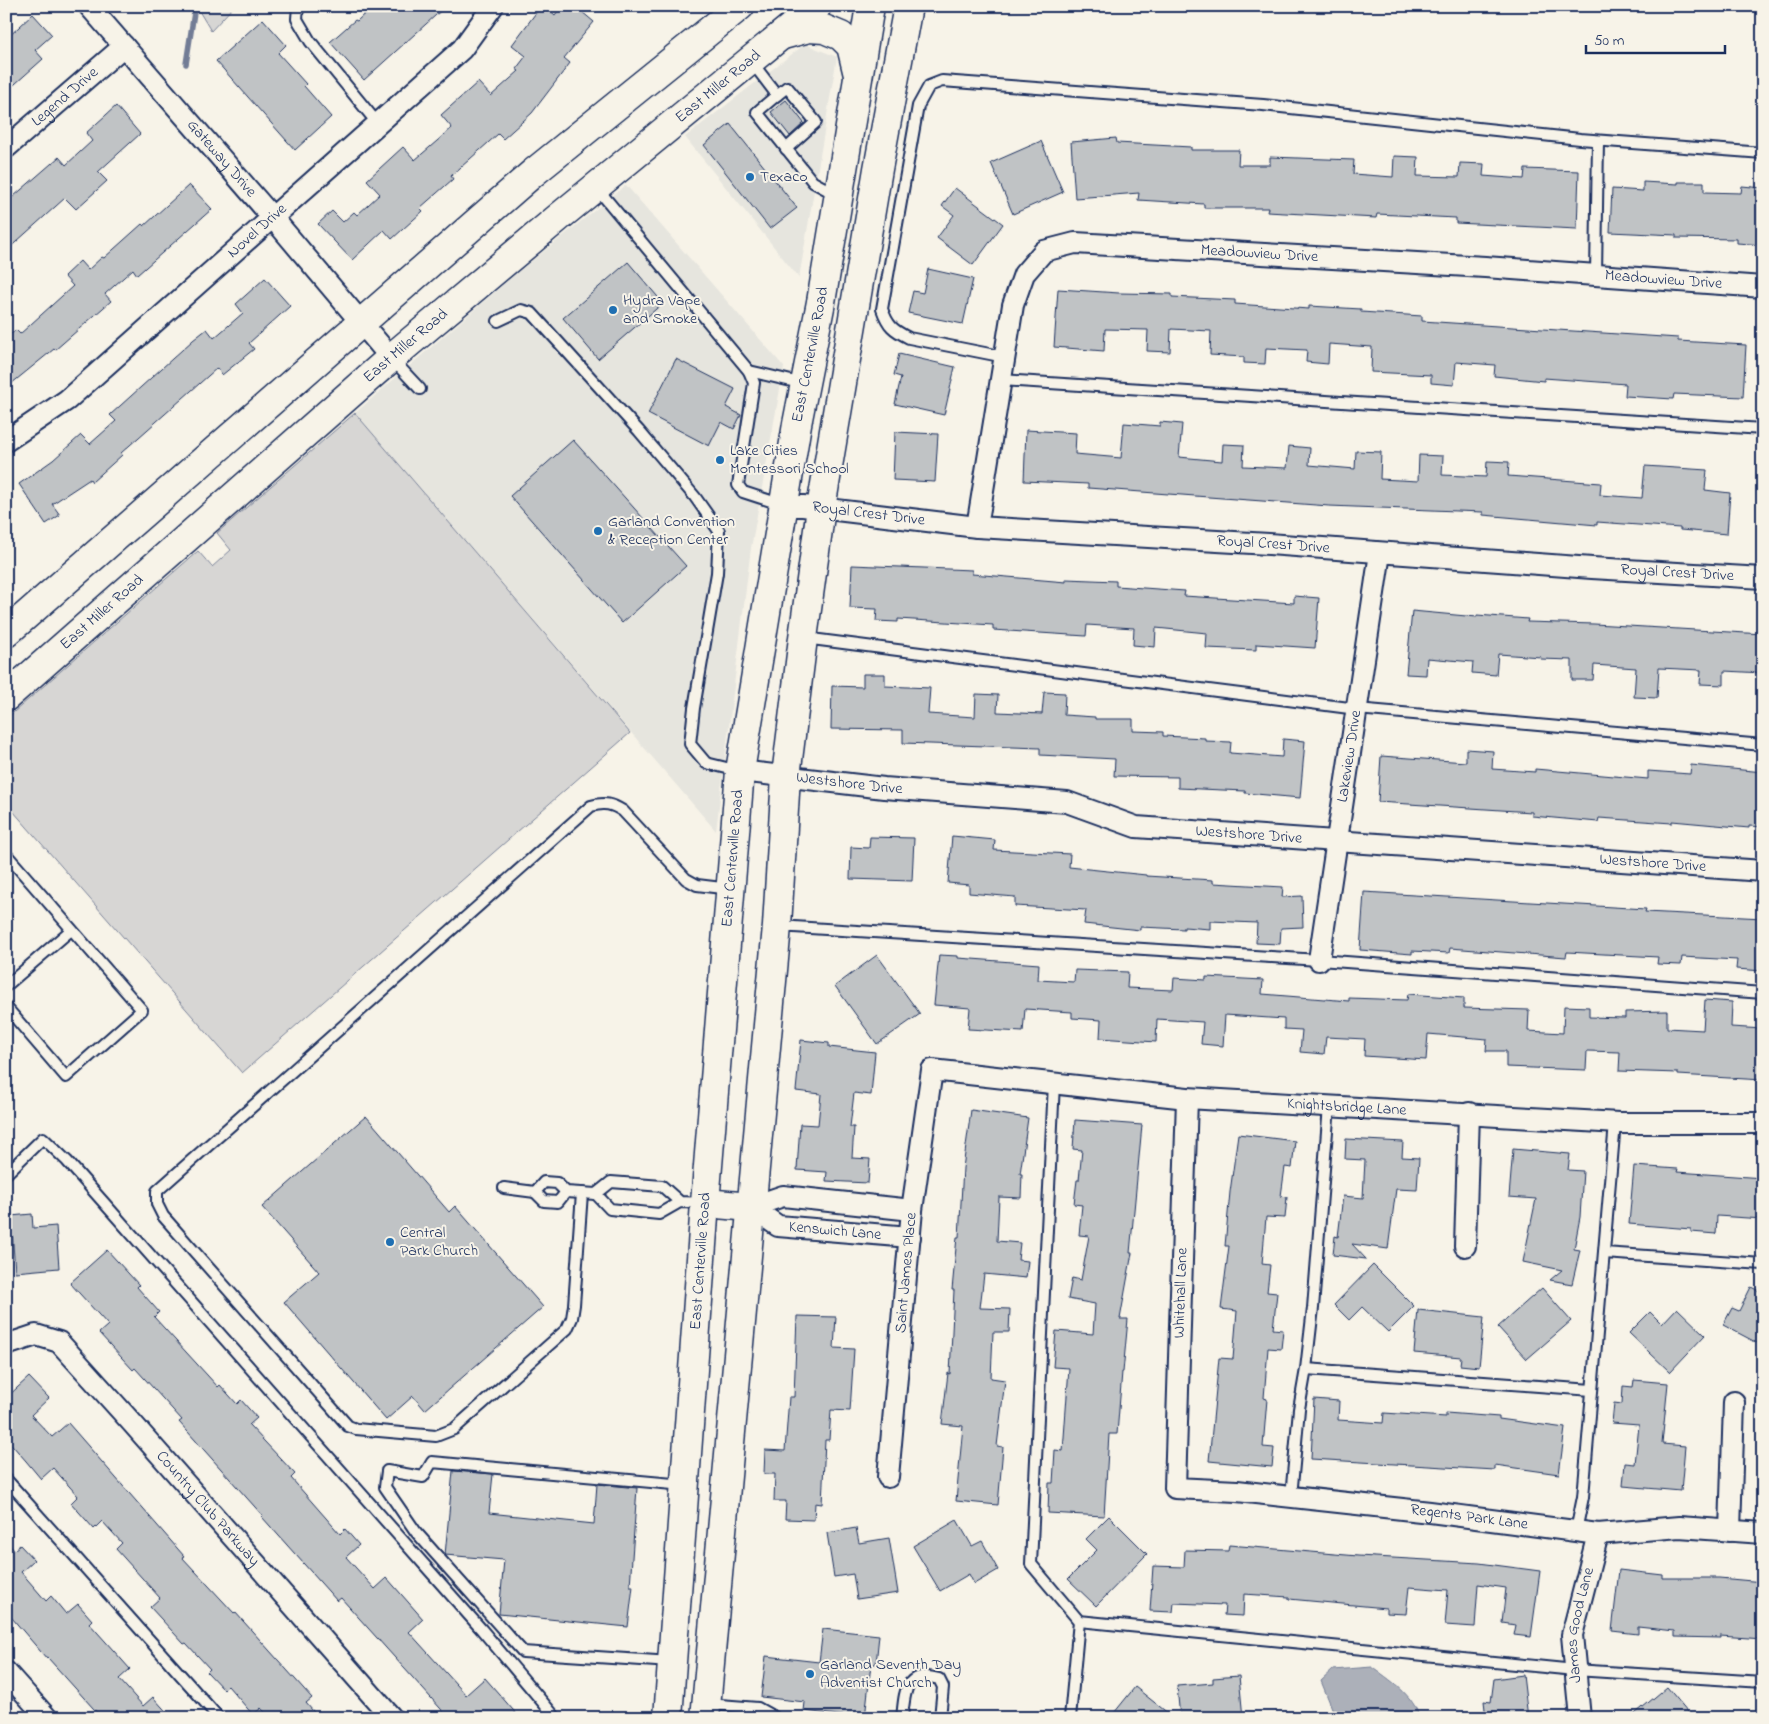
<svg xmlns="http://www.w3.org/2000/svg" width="1769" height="1724" viewBox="0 0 1769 1724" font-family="'Indie Flower',sans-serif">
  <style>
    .built { fill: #e6e5de }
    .green { fill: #d7d6d4; stroke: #798299 }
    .water { fill: #acb0b9; stroke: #727c95 }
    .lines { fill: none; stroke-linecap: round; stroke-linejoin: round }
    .stream { stroke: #727c95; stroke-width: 5.5 }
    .building { fill: #c0c3c5; stroke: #1b2f5e }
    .lane-casing { stroke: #1b2f5e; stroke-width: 14 }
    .street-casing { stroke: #1b2f5e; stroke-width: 24 }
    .secondary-casing { stroke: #1b2f5e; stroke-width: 31 }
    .lane { stroke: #f7f3e8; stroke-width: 10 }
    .street { stroke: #f7f3e8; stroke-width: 20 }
    .secondary { stroke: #f7f3e8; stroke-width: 28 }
    .poi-dot { fill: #1f6fb2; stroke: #f7f3e8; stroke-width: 2 }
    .labels { text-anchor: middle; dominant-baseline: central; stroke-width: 4; stroke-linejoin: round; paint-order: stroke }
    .street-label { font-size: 16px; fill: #1b2f5e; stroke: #f7f3e8 }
    .poi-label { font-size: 16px; fill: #1b2f5e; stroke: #f7f3e8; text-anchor: start }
  </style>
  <rect width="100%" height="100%" fill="#f7f3e8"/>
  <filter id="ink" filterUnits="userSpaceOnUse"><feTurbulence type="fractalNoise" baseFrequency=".02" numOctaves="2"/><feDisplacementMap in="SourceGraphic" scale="10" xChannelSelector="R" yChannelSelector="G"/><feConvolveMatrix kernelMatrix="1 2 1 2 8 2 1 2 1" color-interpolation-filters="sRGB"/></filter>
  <g filter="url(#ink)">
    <g class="built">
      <polygon points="805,44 837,57 799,278 685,137"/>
      <polygon points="626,185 784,367 751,548 716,831 355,413 512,277"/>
    </g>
    <g class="green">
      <polygon points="196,6 234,6 211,31"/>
      <polygon points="355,413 630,733 242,1073 6,803 6,719 198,551 212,567 231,550 217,533"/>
    </g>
    <path class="water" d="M1372 1667C1388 1678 1416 1697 1419 1718H1336L1321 1681 1333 1670Z"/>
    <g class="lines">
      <polyline class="stream" points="186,64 195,6"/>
    </g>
    <g class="building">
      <polygon points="373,6 446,6 364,80 330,42 355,20 357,21"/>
      <polygon points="541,6 545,6 555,15 562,6 575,6 594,22 564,58 570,63 532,113 503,139 498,134 451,176 453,179 420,208 423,211 392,239 384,230 352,260 318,224 332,211 343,222 354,212 357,215 380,194 367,180 403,147 415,160 452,128 441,115 478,82 491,96 519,71 516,69 526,56 512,45"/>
      <polygon points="33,14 52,35 35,50 43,59 6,92 6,39"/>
      <polygon points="263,19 286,45 278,53 306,84 304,86 331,117 295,150 216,61"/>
      <polygon points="786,100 804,123 790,136 771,112"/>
      <polygon points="116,106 140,134 98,172 107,181 76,209 65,198 6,251 6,203 59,157 66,165 92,141 86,133"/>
      <polygon points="730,124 797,208 770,229 704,145"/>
      <polygon points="1116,138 1117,143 1191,147 1191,150 1239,150 1238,165 1270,165 1270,157 1354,160 1353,174 1393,177 1394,156 1418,157 1417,176 1459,177 1460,163 1484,164 1483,176 1524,179 1525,169 1579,171 1577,229 1456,223 1456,218 1377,214 1376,218 1267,212 1268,208 1204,208 1204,204 1138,200 1139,193 1075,198 1071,142"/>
      <polygon points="1041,141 1063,192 1013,214 991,163"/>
      <polygon points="1643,182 1678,184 1678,182 1704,182 1704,192 1741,193 1742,186 1763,188 1763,245 1737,243 1737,239 1676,238 1676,235 1610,232 1612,189 1643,191"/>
      <polygon points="189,185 212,209 137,275 133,269 105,294 111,301 55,350 54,349 6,388 6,338 16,330 20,334 73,286 64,276 80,261 88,270 102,257 104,258 142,224 144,226"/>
      <polygon points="955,188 1003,224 973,265 937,238 954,215 942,206"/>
      <polygon points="628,262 663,303 598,359 563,318"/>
      <polygon points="928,269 973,279 963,324 908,313 913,291 923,293"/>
      <polygon points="265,278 290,306 249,343 254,349 222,375 217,368 121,453 122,455 92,482 90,479 52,504 60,515 46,524 19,484 53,460 81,435 90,444 116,421 110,415 193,340 207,329 214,338 243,313 236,304"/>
      <polygon points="1058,289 1119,293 1172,294 1172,297 1235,300 1235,304 1309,309 1309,306 1361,309 1361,312 1422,316 1422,321 1678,338 1678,341 1746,345 1743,397 1674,394 1673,399 1625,396 1626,384 1544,378 1544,381 1494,376 1495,365 1456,362 1454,385 1431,383 1431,375 1371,372 1372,347 1329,344 1328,364 1306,362 1307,350 1266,348 1265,364 1244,363 1244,357 1210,355 1211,331 1171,329 1170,352 1147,351 1148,330 1105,329 1104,351 1054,347"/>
      <polygon points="899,354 955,367 944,415 895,404 901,377 894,375"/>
      <polygon points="676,359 735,389 726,407 741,415 734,429 721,422 709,446 648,414"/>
      <polygon points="1160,422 1182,424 1179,457 1222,461 1223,444 1244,445 1243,466 1287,468 1289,446 1310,448 1309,465 1355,469 1356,451 1381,452 1380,479 1418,481 1419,455 1443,456 1442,475 1486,477 1487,461 1509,462 1508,476 1601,483 1600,495 1642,498 1645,466 1707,470 1705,490 1730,493 1727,534 1680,530 1680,528 1597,522 1597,525 1483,515 1483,512 1329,506 1088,488 1088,484 1024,481 1026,430 1076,433 1075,454 1121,458 1124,423 1160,426"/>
      <polygon points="895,432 938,434 935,482 893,480"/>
      <polygon points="573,440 686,566 622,623 510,496"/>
      <polygon points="852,565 972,570 972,574 1066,582 1066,579 1116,581 1116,586 1185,591 1184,596 1294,603 1294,596 1319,598 1315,648 1256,644 1256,650 1206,648 1207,633 1156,628 1155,647 1133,645 1134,628 1087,625 1086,636 993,630 993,625 898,619 898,622 876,621 877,609 850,608"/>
      <polygon points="1412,611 1477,617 1477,615 1528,619 1527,622 1594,624 1763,634 1763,673 1724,671 1724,685 1700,684 1701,670 1659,668 1657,698 1634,697 1636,668 1594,665 1593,680 1572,680 1572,660 1540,659 1541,657 1498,654 1496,675 1472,673 1473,662 1427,658 1426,675 1406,674"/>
      <polygon points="863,674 885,674 885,686 930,688 928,714 975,717 976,694 998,695 997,712 1042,714 1044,692 1065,693 1064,715 1095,717 1095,719 1133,719 1133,731 1163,732 1163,736 1205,738 1205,741 1231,742 1230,753 1282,757 1283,739 1305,741 1300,798 1245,793 1245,791 1178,788 1178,777 1114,776 1115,759 1040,755 1040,748 903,743 903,730 831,729 832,686 863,687"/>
      <polygon points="1466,749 1493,751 1492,769 1535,772 1535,769 1648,779 1648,771 1690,774 1691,765 1763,772 1763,827 1749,826 1749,828 1672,821 1672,823 1599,818 1598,822 1532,816 1532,812 1378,802 1381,756 1466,762"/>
      <polygon points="952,836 995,840 994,850 1070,854 1069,867 1146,875 1146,876 1213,880 1213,883 1283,887 1282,897 1302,896 1303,927 1281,928 1280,944 1256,943 1257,923 1210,921 1210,929 1184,927 1184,929 1140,927 1140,930 1084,924 1086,910 1015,906 1015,897 969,893 969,885 948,883"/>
      <polygon points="870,837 914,838 912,881 850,879 851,847 869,848"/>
      <polygon points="1364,892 1646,909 1645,912 1763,918 1763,971 1736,969 1737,960 1682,957 1681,965 1657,964 1658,957 1567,952 1566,957 1450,948 1449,953 1412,951 1412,954 1360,950"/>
      <polygon points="877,955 920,1014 877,1044 835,986"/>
      <polygon points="939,955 958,956 958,958 1039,964 1038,980 1074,982 1075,970 1128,972 1127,988 1173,990 1174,978 1206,980 1206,977 1263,980 1262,994 1349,1001 1349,998 1407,1000 1408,994 1464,998 1464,1008 1529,1010 1528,1031 1563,1033 1564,1006 1589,1007 1589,1017 1625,1018 1625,1012 1667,1011 1667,1028 1703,1030 1705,1000 1732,1002 1731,1027 1763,1029 1763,1080 1678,1075 1678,1073 1619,1071 1620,1052 1587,1051 1586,1070 1506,1067 1506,1051 1486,1051 1487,1039 1428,1034 1426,1060 1364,1056 1365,1039 1326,1037 1324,1054 1300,1052 1302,1030 1284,1029 1284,1019 1225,1015 1223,1046 1201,1044 1203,1022 1157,1019 1156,1042 1100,1038 1101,1020 1072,1018 1072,1012 1025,1009 1023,1032 968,1029 970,1008 934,1005"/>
      <polygon points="801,1040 829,1043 829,1047 875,1052 871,1095 854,1093 850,1127 854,1127 852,1158 870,1159 868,1183 826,1181 827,1172 797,1170 800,1124 818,1125 821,1094 796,1091"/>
      <polygon points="971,1110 1028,1118 1020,1174 1022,1174 1021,1198 999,1197 997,1241 1020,1243 1018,1260 1028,1261 1026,1278 984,1274 980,1308 1010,1309 1009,1332 993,1332 991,1378 1005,1380 997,1446 1003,1447 998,1505 956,1501 963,1426 942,1424 948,1373 950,1374 954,1290 952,1290 957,1237 959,1237 963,1168"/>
      <polygon points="366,1116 449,1212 455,1206 543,1307 425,1410 413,1396 386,1420 284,1302 319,1272 262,1207"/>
      <polygon points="1075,1120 1142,1125 1130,1253 1132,1253 1120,1319 1128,1319 1123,1372 1122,1372 1117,1434 1109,1434 1104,1516 1048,1513 1049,1483 1053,1483 1055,1450 1063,1451 1069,1368 1053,1367 1056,1331 1093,1334 1095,1304 1068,1299 1072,1278 1081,1280 1089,1236 1079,1235 1082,1205 1074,1204 1077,1180 1079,1180 1082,1150 1073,1149"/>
      <polygon points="1238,1134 1295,1141 1292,1168 1285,1167 1281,1196 1287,1197 1285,1218 1266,1217 1262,1264 1270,1265 1267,1292 1277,1293 1273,1329 1283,1330 1281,1349 1268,1348 1264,1398 1267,1399 1263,1447 1274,1448 1272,1467 1209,1461 1219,1358 1233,1359 1237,1311 1221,1309 1229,1246 1225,1246 1230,1192"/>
      <polygon points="1346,1139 1403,1142 1402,1157 1419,1158 1417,1190 1396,1189 1388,1249 1352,1244 1366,1259 1333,1255 1335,1236 1338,1237 1343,1196 1363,1198 1365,1160 1345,1159"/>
      <polygon points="1513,1149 1570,1154 1568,1170 1583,1171 1580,1217 1574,1249 1580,1250 1572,1284 1550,1280 1562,1270 1523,1262 1536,1199 1509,1197"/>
      <polygon points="1634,1166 1678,1169 1677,1172 1763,1178 1763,1219 1717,1216 1716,1234 1691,1232 1691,1229 1629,1224"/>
      <polygon points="32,1214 33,1228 56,1226 59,1268 15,1272 11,1216"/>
      <polygon points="107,1250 139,1285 137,1287 159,1312 154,1317 218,1387 220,1385 237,1404 241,1400 257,1418 249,1425 295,1474 291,1478 340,1534 345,1529 359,1545 346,1557 375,1589 387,1578 423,1619 409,1632 466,1695 485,1678 520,1718 449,1718 341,1598 337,1601 262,1517 263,1516 179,1422 182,1420 135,1368 133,1370 99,1333 108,1325 70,1283"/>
      <polygon points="1373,1265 1414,1306 1388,1332 1362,1307 1349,1320 1334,1305"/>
      <polygon points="1751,1287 1763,1293 1763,1346 1723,1325 1732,1308 1739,1311"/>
      <polygon points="1542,1288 1571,1321 1527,1359 1498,1327"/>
      <polygon points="1677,1308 1705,1335 1670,1372 1629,1333 1650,1312 1662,1324"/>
      <polygon points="1418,1310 1484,1317 1479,1367 1460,1365 1461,1357 1414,1353"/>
      <polygon points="797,1316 836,1317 834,1348 854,1349 850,1411 831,1410 829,1440 825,1440 822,1504 815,1503 814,1520 785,1519 786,1501 774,1501 775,1474 764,1474 765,1450 785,1451 789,1397 794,1397"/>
      <polygon points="29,1377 49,1398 31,1415 52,1437 68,1423 184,1556 182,1557 234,1613 235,1612 312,1698 306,1703 319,1718 270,1718 261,1708 253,1715 228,1686 224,1690 207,1672 210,1669 186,1643 184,1644 150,1607 160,1598 116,1549 122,1543 102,1521 94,1529 71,1503 78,1496 53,1468 41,1479 26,1461 6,1438 6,1398"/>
      <polygon points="1634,1380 1668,1383 1662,1444 1685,1446 1681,1491 1623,1486 1625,1463 1635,1464 1639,1425 1612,1423 1614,1403 1622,1404 1623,1386 1633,1387"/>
      <polygon points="1314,1399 1339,1401 1338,1420 1383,1423 1384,1413 1446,1417 1446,1413 1499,1417 1499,1419 1565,1428 1559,1474 1495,1465 1495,1470 1311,1459"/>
      <polygon points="453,1471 493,1474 489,1513 594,1524 597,1484 637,1488 630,1586 633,1586 628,1627 499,1614 504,1560 445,1555"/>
      <polygon points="1109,1516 1147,1554 1096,1606 1068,1579 1097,1550 1086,1539"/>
      <polygon points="957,1520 972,1546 982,1541 998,1570 974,1584 969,1574 940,1591 913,1546"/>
      <polygon points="856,1528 859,1543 889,1538 898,1593 857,1599 853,1574 834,1577 827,1533"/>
      <polygon points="6,1541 14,1550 20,1545 34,1560 21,1572 46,1601 51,1596 66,1614 78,1604 92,1620 89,1623 130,1669 119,1679 143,1706 153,1697 172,1718 102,1718 48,1658 47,1659 6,1611"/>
      <polygon points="1229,1545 1358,1556 1479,1563 1540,1571 1531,1637 1514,1635 1516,1625 1502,1623 1506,1588 1478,1584 1475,1627 1445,1625 1448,1590 1409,1587 1406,1614 1386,1613 1386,1608 1289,1599 1289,1597 1244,1594 1243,1616 1224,1615 1225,1605 1174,1603 1173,1612 1150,1611 1153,1566 1184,1567 1185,1550 1228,1551"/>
      <polygon points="1619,1570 1663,1575 1663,1578 1719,1578 1763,1582 1763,1639 1720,1636 1720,1638 1675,1637 1675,1631 1638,1627 1638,1634 1612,1631"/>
      <polygon points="823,1629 879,1635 876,1664 871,1664 865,1718 804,1711 805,1702 761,1697 766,1656 819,1662"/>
      <polygon points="1523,1675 1528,1718 1486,1718 1484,1701 1491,1702 1494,1679"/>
      <polygon points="1239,1676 1243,1718 1180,1718 1177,1686 1213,1683 1213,1678"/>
      <polygon points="1135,1687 1174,1718 1110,1718"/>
      <polygon points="1667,1687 1693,1718 1630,1718"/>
    </g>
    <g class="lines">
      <g class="lane-casing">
        <g id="lane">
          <polyline points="298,6 297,19 310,41 378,124"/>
          <polyline points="751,61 777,95 757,112 813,182 837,195"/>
          <polyline points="777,95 787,87 816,122 786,149"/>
          <polyline points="596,187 749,371 754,383 738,485 743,492 783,505"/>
          <polyline points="1596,275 1598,141"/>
          <polyline points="498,321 521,310 532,313 639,431 695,497 719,531 717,573 694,708 690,744 706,763 739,771"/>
          <path d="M1005 357 909 338C893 330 888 326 882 309L918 106 929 86 942 81 1263 105 1580 139 1763 153"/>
          <polyline points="392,359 420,389"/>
          <polyline points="749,371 804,384"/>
          <polyline points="1001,380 1763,429"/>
          <polyline points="804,638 1357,709 1763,745"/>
          <polyline points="6,854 142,1010 66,1077 6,1007"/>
          <polyline points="778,926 1319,960 1763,993"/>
          <polyline points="6,986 71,930"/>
          <polyline points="1054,1083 1031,1564 1079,1621 1575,1670 1763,1682"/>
          <polyline points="6,1174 43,1138 67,1161 482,1630 556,1718"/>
          <polyline points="504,1188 535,1192"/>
          <polyline points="566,1192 557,1183 544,1182 535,1192 544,1201 558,1202 566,1192 596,1194"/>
          <path d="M582 1193 574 1305 572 1318 567 1329 454 1429 436 1436 356 1429 348 1426 163 1216 157 1204V1191L591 806C605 802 612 804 623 811L686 879 697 885 730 889"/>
          <polyline points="680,1202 662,1186 611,1182 596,1194 610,1209 659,1214 680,1202 704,1203"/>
          <polyline points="1604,1253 1763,1264"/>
          <polyline points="1306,1369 1592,1390"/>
          <polyline points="6,1479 219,1718"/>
          <polyline points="1291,1497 1299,1409 1306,1369 1313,1308 1329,1106"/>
          <polyline points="1576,1531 1583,1497 1615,1123"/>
          <polyline points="671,1662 523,1652 416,1532 385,1487 387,1471 423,1477 432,1462 684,1485"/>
          <polyline points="707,1704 758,1708 776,1718"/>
          <path d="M902 1718C905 1692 904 1669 939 1679L943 1687 940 1718"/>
          <polyline points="1070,1718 1079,1621"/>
        </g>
      </g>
      <g class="street-casing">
        <g id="street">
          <path id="s1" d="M89 6 273 218 391 358"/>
          <path id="s2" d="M6 148 124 46"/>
          <path id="s3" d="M6 441 67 400 462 49 493 6"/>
          <path id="s4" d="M784 506H803L977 527 1269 544 1592 568 1763 578"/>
          <path id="s5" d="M977 527 1013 305 1024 274 1044 251 1075 243 1485 267 1763 287"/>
          <path id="s6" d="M740 771 884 788 1067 802 1136 827 1763 871"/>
          <path id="s7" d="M1319 960 1380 553"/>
          <path id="s8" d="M1187 1098 1175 1488 1237 1491 1430 1512 1598 1534 1679 1527 1763 1533"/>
          <polyline points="910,1237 778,1226 751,1207 783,1196 912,1210"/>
          <polyline points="1465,1246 1469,1113"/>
          <path id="s9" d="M6 1345 36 1335 59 1342 133 1424 392 1718"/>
          <path id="s10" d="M888 1477 912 1210 932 1070 1187 1098 1619 1123H1763"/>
          <polyline points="1730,1531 1734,1402"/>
          <polyline points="6,1672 47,1718"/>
          <path id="s11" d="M1580 1718 1572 1635 1598 1534"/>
        </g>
      </g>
      <g class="secondary-casing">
        <g id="secondary">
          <polyline points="783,35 809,28 824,29 841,36 851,46 858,75"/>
          <polyline points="6,633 533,173 740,6"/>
          <path id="s12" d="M6 697 391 358 559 217 817 6"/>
          <polyline points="705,1203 751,1207"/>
          <path id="s13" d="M668 1718 705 1203 740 771 797 424 821 302 870 6"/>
          <polyline points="705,1718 777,926 786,776 803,638 821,508 878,169 908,6"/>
        </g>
      </g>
      <use href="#lane" class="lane"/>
      <use href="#street" class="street"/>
      <use href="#secondary" class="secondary"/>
    </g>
  </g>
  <g class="poi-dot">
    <circle cx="750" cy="177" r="5"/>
    <circle cx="613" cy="310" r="5"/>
    <circle cx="720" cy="460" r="5"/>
    <circle cx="598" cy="531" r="5"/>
    <circle cx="390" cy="1242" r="5"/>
    <circle cx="810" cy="1674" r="5"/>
  </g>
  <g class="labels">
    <g class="street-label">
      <text stroke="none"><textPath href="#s12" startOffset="938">East Miller Road</textPath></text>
      <text stroke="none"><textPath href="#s2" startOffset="78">Legend Drive</textPath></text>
      <text stroke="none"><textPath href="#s1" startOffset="202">Gateway Drive</textPath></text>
      <text stroke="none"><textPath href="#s3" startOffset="328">Novel Drive</textPath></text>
      <text stroke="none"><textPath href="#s5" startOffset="505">Meadowview Drive</textPath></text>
      <text stroke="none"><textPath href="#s5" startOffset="910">Meadowview Drive</textPath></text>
      <text stroke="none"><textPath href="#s12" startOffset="532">East Miller Road</textPath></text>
      <text stroke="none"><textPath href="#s13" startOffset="1372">East Centerville Road</textPath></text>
      <text stroke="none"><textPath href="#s4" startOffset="85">Royal Crest Drive</textPath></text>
      <text stroke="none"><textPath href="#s4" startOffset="491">Royal Crest Drive</textPath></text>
      <text stroke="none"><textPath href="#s4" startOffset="896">Royal Crest Drive</textPath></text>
      <text stroke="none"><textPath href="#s12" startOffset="128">East Miller Road</textPath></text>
      <text stroke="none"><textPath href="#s7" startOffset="206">Lakeview Drive</textPath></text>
      <text stroke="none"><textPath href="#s6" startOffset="110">Westshore Drive</textPath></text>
      <text stroke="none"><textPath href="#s6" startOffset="515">Westshore Drive</textPath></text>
      <text stroke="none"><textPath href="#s13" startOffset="862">East Centerville Road</textPath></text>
      <text stroke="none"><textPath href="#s6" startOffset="920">Westshore Drive</textPath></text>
      <text stroke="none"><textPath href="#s10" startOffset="826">Knightsbridge Lane</textPath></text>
      <text transform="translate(835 1231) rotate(5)">Kenswich Lane</text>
      <text stroke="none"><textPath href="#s13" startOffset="458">East Centerville Road</textPath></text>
      <text stroke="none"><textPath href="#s10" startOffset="205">Saint James Place</textPath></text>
      <text transform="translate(1181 1293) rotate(-88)">Whitehall Lane</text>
      <text stroke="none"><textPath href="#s9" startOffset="279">Country Club Parkway</textPath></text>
      <text stroke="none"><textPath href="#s8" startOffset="686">Regents Park Lane</textPath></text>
      <text stroke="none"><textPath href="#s11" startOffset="94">James Good Lane</textPath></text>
    </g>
    <g class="poi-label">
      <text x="760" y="177">Texaco</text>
      <text x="623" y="301">Hydra Vape<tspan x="623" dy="18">and Smoke</tspan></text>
      <text x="730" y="451">Lake Cities<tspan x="730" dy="18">Montessori School</tspan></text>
      <text x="608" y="522">Garland Convention<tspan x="608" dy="18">&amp; Reception Center</tspan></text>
      <text x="400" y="1233">Central<tspan x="400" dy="18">Park Church</tspan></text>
      <text x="820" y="1665">Garland Seventh Day<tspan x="820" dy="18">Adventist Church</tspan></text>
    </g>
  </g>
  <rect width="1769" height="1724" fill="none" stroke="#f7f3e8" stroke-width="25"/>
  <rect x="12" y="12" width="1744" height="1699" fill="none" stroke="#1b2f5e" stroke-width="2" filter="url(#ink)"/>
  <path d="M1586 45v8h139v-8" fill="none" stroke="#1b2f5e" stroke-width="2.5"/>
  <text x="1594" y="45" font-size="15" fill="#1b2f5e" stroke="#f7f3e8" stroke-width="4" paint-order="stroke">50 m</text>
</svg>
